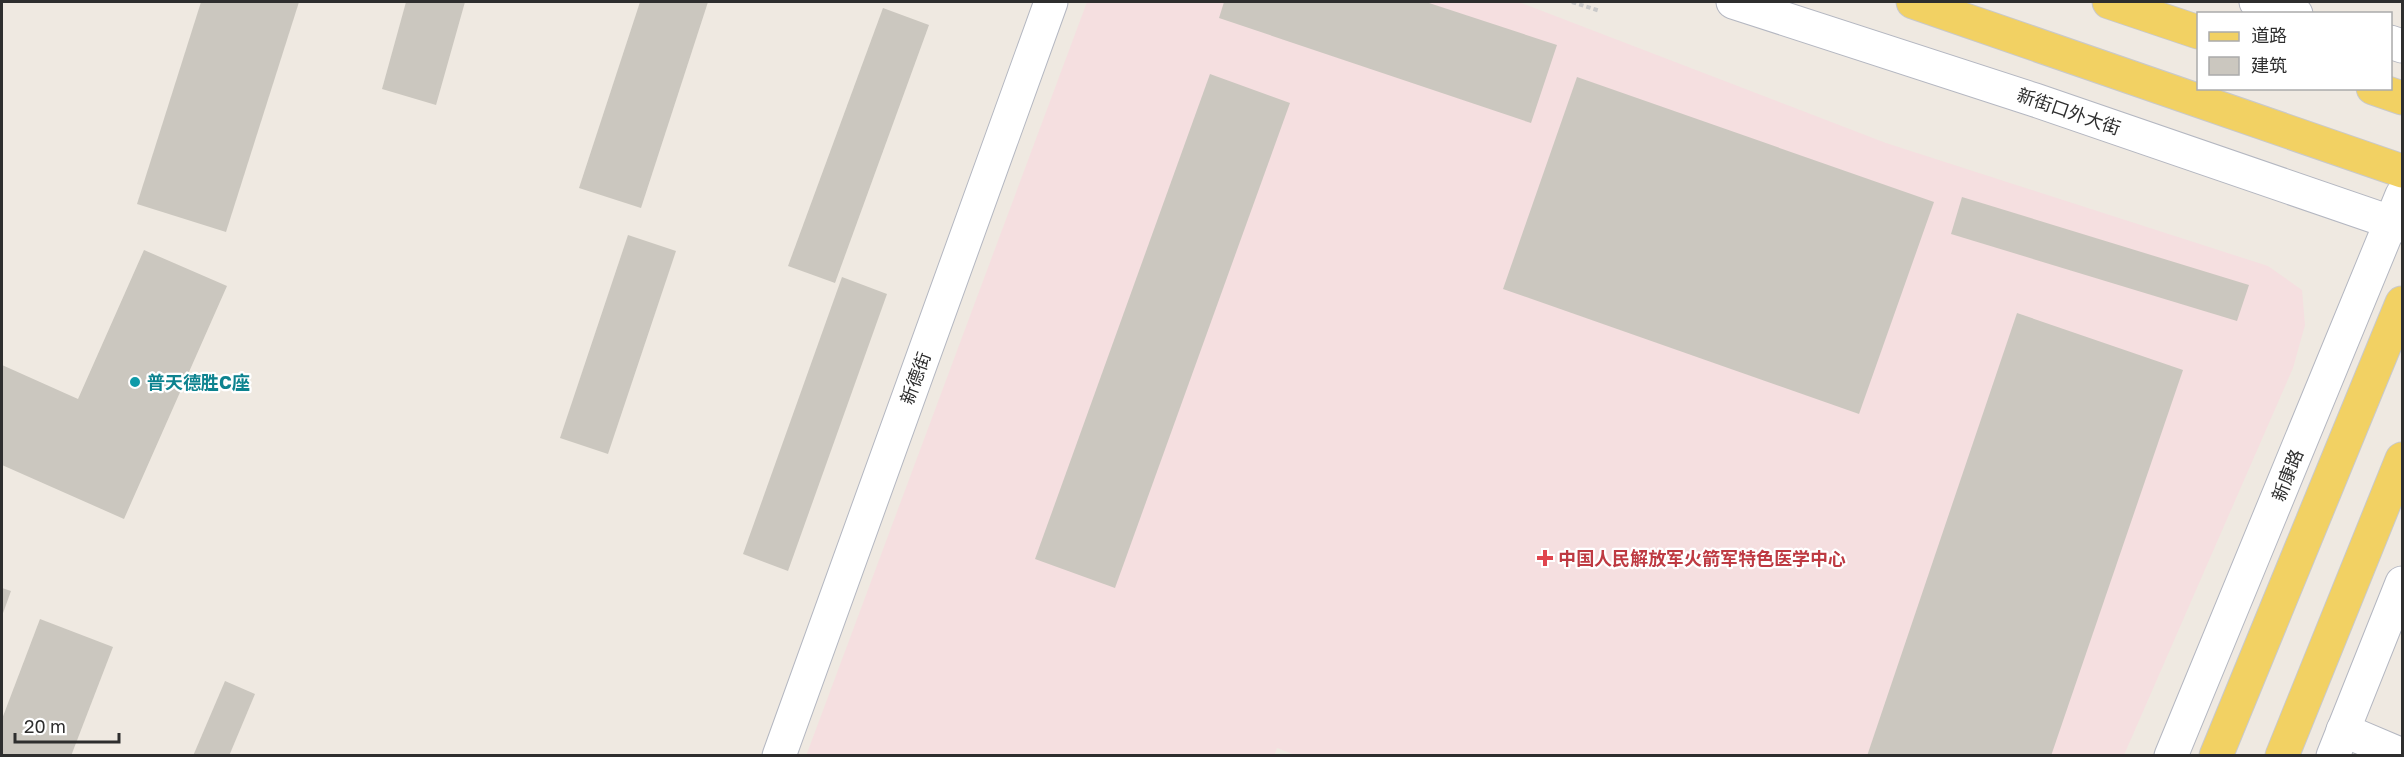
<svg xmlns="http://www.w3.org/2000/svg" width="2404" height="757" viewBox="0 0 2404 757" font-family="'Golos Text','Noto Sans SC',sans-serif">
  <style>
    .medical { fill: #f5dfe0 }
    .building { fill: #cbc7bf }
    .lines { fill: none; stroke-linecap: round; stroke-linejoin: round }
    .minor-casing { stroke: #b4b7c1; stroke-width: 35 }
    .major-casing { stroke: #c9c9c9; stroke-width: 35 }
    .path { stroke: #c9c9c9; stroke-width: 4; stroke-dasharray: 4.5 3; stroke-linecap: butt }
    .minor { stroke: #fff; stroke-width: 33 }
    .major { stroke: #f2d163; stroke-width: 33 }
    .culture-dot { fill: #0f9aa8; stroke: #fff; stroke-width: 2 }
    .health-dot { fill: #e0444e; stroke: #fff; stroke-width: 2 }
    .labels { text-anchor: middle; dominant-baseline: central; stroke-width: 4.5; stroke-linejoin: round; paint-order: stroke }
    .street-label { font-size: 18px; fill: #2e2e2e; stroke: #fff }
    .culture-label { font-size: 18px; font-weight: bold; fill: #0d838f; stroke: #fff; text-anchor: start }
    .health-label { font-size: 18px; font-weight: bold; fill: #be3a42; stroke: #fff; text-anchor: start }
  </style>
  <rect width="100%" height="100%" fill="#efe9e1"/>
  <polygon class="medical" points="1087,2 1519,2 1886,143 2268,266 2302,290 2305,325 2293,368 2124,755 1298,756 1277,748 1274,756 806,756"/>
  <g class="building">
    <polygon points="201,2 299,2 226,232 137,204"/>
    <polygon points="406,2 465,2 436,105 382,89"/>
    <polygon points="640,2 708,2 641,208 579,188"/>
    <polygon points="1224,2 1426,2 1557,45 1531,123 1219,18"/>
    <polygon points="883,8 929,25 835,283 788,266"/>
    <polygon points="1210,74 1290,103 1115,588 1035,559"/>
    <polygon points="1577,77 1934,202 1859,414 1503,289"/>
    <polygon points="1962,197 2249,285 2237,321 1951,234"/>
    <polygon points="628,235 676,251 608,454 560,438"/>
    <polygon points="144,250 227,286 124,519 2,465 2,365 78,399"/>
    <polygon points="842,277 887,294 788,571 743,554"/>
    <polygon points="2017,313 2183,370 2051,756 1867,756"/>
    <polygon points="2,588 11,591 2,616"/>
    <polygon points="40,619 113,647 71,756 2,756 2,719"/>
    <polygon points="225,681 255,694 229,756 193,756"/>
  </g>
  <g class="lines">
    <g class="minor-casing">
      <g id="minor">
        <polyline points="1733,2 2035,100 2402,226"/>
        <polyline points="2256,2 2296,14"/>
        <polyline points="2390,42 2402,46"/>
        <polyline points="2343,730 2402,755"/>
        <polyline points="779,756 1051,2"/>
        <polyline points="2171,756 2402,195"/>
        <polyline points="2333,756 2402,583"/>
      </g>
    </g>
    <g class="major-casing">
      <g id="major">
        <polyline points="1913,2 2402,171"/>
        <polyline points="2109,2 2198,32"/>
        <polyline points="2373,88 2402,98"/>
        <polyline points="2216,756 2402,303"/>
        <polyline points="2282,756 2402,459"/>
      </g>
    </g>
    <polyline class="path" points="1572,2 1600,11"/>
    <use href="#minor" class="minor"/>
    <use href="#major" class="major"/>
  </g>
  <circle class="culture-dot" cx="135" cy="382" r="6"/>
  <path class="health-dot" d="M1542 549h6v6h6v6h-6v6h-6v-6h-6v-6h6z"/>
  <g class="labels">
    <g class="street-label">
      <text transform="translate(2069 111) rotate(19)">新街口外大街</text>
      <text transform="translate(915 378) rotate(-70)">新德街</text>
      <text transform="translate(2287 475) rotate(-68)">新康路</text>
    </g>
    <g class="culture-label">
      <text x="147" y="382">普天德胜C座</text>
    </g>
    <g class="health-label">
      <text x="1558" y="558">中国人民解放军火箭军特色医学中心</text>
    </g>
  </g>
  <rect width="2404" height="757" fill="none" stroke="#2e2e2e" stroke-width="6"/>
  <rect x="2197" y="12" width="195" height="78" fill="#ffffff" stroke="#ababab" stroke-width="1.5"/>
  <rect x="2209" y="32" width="30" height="9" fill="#f2d163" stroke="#ababab" stroke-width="1.5"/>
  <text x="2251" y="42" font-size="18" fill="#2e2e2e">道路</text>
  <rect x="2209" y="57" width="30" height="18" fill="#cbc7bf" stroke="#ababab" stroke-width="1.5"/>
  <text x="2251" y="72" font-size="18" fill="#2e2e2e">建筑</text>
  <path d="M15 733v9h104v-9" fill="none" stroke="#2e2e2e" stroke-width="3"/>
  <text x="24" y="733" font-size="18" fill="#2e2e2e" stroke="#ffffff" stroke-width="4.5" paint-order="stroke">20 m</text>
</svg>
